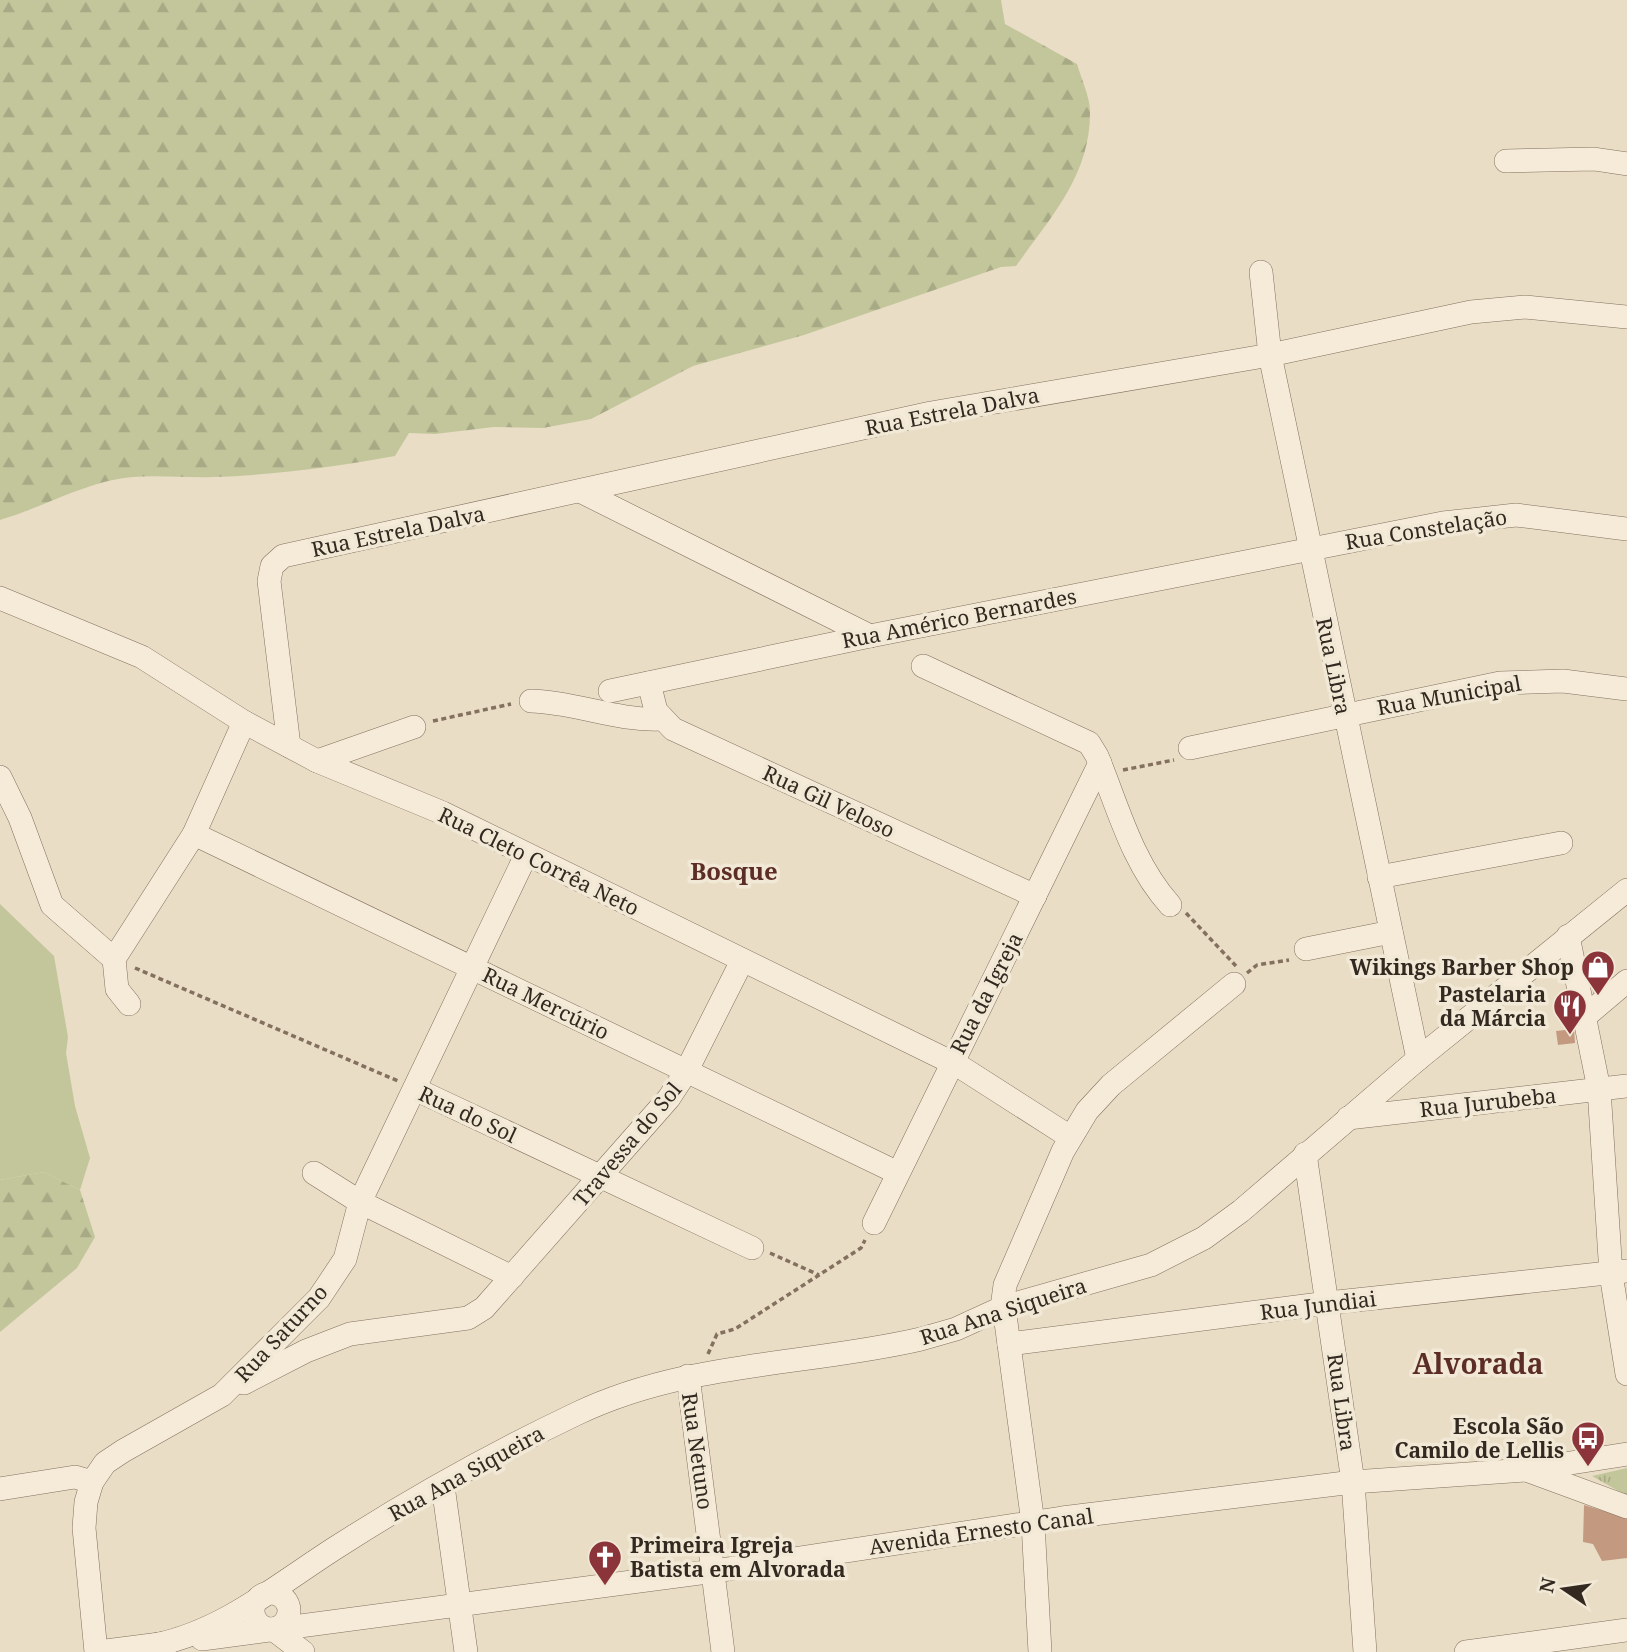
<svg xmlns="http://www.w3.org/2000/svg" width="1627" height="1652" viewBox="0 0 1627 1652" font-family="'Noto Serif',serif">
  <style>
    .grass { fill: #c3c69b }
    .forest { fill: url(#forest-firs) }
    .park { fill: url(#park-tufts) }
    .building { fill: #c39980 }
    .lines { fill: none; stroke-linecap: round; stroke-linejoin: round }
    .minor-casing { stroke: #83705e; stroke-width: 24 }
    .path { stroke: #83705e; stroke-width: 3.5; stroke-dasharray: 5 3.5; stroke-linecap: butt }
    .minor { stroke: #f5ebd8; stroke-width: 23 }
    .labels { text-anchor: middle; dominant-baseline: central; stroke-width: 7; stroke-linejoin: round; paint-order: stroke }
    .street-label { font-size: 21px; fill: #342920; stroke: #f1e8d5 }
    .poi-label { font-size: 21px; font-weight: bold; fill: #342920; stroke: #f1e8d5; text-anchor: end }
    .quarter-label { font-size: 24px; font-weight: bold; fill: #5c2d24; stroke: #f1e8d5 }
    .district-label { font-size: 28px; font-weight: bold; fill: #5c2d24; stroke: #f1e8d5 }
  </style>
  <defs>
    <pattern id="forest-firs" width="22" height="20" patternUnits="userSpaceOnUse" patternTransform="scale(1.75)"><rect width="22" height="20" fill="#c3c69b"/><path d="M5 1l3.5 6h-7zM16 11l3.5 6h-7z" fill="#a8aa85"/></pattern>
    <pattern id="park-tufts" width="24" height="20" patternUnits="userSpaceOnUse" patternTransform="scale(1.75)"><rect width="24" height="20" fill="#c3c69b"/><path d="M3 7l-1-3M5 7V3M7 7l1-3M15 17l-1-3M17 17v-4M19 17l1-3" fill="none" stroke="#a8aa85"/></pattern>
  </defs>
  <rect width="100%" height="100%" fill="#e9ddc6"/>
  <polygon class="grass" points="0,904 54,956 68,1037 66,1053 75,1106 90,1158 80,1190 44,1172 0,1180"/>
  <g class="forest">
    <path d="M0 0H1001L1005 24 1077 64C1081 78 1090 97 1090 111 1091 175 1050 218 1016 266L1001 267 804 335 693 366 591 419 543 428 494 427 435 434 409 433 395 456C336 467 274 475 214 477 187 478 159 475 133 477 87 481 44 507 0 520Z"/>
    <polygon points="44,1172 80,1190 95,1237 77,1268 0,1332 0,1180"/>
  </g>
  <polygon class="park" points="1627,1468 1627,1496 1592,1476"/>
  <g class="building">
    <polygon points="1597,962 1605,983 1612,979 1617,988 1596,1002 1587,971"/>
    <polygon points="1574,1029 1575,1043 1558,1045 1556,1031"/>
    <polygon points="1584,1505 1627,1518 1627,1558 1602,1561 1593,1544 1583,1542"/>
  </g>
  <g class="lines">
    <g class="minor-casing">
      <g id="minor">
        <polyline points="1506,161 1594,159 1627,164"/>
        <polyline points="1261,272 1270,355 1418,1059"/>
        <polyline points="580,491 870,636"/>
        <polyline points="0,598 142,657 244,722 317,761 443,813 959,1066 1070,1137"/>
        <path d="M923 666 1089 743 1097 756C1118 807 1132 863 1170 905"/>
        <polyline points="649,683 656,711 673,729 1035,896"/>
        <polyline points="610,691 870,636 1443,523 1516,515 1627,529"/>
        <path d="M531 701C575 702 616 721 661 719"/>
        <polyline points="289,746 269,581 272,566 283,556 931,413 1270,355 1471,312 1525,307 1627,317"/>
        <polyline points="1190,748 1500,683 1563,681 1627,689"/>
        <polyline points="317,761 414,727"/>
        <polyline points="0,777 20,818 52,905 114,959"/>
        <polyline points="194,834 898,1173"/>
        <polyline points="1379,877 1561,843"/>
        <polyline points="1568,936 1599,1089 1611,1274 1627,1374"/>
        <polyline points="1306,949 1391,932"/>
        <polyline points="114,959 194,834 244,722"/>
        <polyline points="114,959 117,989 129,1004"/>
        <polyline points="1582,1019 1627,981"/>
        <polyline points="415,1089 752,1248"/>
        <polyline points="1348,1118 1627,1086"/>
        <polyline points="1305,1154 1353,1482 1365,1652"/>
        <polyline points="314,1173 360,1202 512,1277"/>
        <polyline points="874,1223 1100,763"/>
        <polyline points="1009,1344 1328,1303 1627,1271"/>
        <polyline points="688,1376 723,1652"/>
        <polyline points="244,1383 306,1351 350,1334 468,1318 484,1308 669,1098 686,1072 742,961"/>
        <polyline points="1529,1471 1627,1507"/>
        <polyline points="443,1486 466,1652"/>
        <polyline points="0,1489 75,1477 92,1482"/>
        <circle cx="271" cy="1611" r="18"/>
        <polyline points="273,1629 303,1652"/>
        <polyline points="202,1639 715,1571 1062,1518 1353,1482 1526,1470 1627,1454"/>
        <path d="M155 1645C225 1631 281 1582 340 1545 415 1497 496 1452 576 1414 686 1361 805 1366 921 1339L956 1329 1004 1307 1151 1265 1204 1238 1241 1211 1418 1059 1627 890"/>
        <polyline points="96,1652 84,1528 86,1502 92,1482 105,1463 123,1451 222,1395 319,1298 345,1259 360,1202 526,855"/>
        <polyline points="98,1652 168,1643"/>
        <polyline points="1040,1652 1033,1523 1003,1300 1005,1285 1063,1151 1087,1111 1111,1085 1234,984"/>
        <polyline points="1466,1652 1627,1630"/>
      </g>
    </g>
    <g class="path">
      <polyline points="433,721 511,704"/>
      <polyline points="1123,770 1174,760"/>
      <polyline points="1186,913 1236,966"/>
      <polyline points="135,968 398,1081"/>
      <polyline points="1247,973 1257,965 1289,960"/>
      <polyline points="770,1253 819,1275"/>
      <polyline points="708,1354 717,1334 735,1329 861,1248 865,1240"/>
    </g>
    <use href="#minor" class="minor"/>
  </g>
  <defs>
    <g id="shop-pin" transform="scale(1.75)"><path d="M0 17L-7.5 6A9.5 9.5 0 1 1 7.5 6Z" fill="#8b3439" stroke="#f1e8d5"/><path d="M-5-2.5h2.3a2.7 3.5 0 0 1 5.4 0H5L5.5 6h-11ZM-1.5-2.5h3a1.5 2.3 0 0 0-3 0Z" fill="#fff"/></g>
    <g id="restaurant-pin" transform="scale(1.75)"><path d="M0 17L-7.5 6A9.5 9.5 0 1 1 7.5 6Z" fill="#8b3439" stroke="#f1e8d5"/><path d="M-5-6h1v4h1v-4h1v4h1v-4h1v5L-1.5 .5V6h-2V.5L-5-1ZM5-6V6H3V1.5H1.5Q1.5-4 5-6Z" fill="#fff"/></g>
    <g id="bus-pin" transform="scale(1.75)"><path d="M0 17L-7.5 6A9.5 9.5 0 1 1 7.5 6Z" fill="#8b3439" stroke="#f1e8d5"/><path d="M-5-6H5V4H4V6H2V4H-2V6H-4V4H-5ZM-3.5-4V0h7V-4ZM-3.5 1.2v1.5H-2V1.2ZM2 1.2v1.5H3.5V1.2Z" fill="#fff"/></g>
    <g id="church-pin" transform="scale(1.75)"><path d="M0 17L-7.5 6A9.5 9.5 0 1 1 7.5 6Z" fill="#8b3439" stroke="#f1e8d5"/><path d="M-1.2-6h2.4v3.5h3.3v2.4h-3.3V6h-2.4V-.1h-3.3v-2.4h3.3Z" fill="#fff"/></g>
  </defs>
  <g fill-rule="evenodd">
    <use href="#shop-pin" x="1598" y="967"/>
    <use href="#restaurant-pin" x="1570" y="1006"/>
    <use href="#bus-pin" x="1588" y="1438"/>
    <use href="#church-pin" x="605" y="1557"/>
  </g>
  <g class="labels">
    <g class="street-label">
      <text transform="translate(952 411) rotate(-11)">Rua Estrela Dalva</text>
      <text transform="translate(1426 529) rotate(-9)">Rua Constelação</text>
      <text transform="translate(398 531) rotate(-12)">Rua Estrela Dalva</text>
      <text transform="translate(959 618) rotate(-11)">Rua Américo Bernardes</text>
      <text transform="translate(1334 666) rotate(78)">Rua Libra</text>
      <text transform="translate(1449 695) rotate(-10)">Rua Municipal</text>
      <text transform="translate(829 801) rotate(25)">Rua Gil Veloso</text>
      <text transform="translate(539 861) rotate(26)">Rua Cleto Corrêa Neto</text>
      <text transform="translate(986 993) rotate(-63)">Rua da Igreja</text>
      <text transform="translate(546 1003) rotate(26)">Rua Mercúrio</text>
      <text transform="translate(1488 1102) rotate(-6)">Rua Jurubeba</text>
      <text transform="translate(468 1114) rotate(25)">Rua do Sol</text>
      <text transform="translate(627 1144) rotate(-50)">Travessa do Sol</text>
      <text transform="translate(1318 1305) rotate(-7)">Rua Jundiai</text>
      <text transform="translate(1003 1311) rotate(-18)">Rua Ana Siqueira</text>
      <text transform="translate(281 1333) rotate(-47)">Rua Saturno</text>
      <text transform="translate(1342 1402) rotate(82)">Rua Libra</text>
      <text transform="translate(698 1451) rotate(82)">Rua Netuno</text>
      <text transform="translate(466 1473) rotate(-29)">Rua Ana Siqueira</text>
      <text transform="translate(981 1531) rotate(-8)">Avenida Ernesto Canal</text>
    </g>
    <g class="poi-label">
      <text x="1574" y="967">Wikings Barber Shop</text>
      <text x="1546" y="994">Pastelaria<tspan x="1546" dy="24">da Márcia</tspan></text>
      <text x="1564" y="1426">Escola São<tspan x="1564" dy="24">Camilo de Lellis</tspan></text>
      <text x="630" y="1545" text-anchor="start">Primeira Igreja<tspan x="630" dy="24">Batista em Alvorada</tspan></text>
    </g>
    <g class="quarter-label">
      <text x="734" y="870">Bosque</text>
    </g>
    <g class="district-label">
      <text x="1478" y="1363">Alvorada</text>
    </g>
  </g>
  <g transform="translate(1564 1589) rotate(283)" stroke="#f1e8d5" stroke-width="5" paint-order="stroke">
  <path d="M0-5L12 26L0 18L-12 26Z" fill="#342920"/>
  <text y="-10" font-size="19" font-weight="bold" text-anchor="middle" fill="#342920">N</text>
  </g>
</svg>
